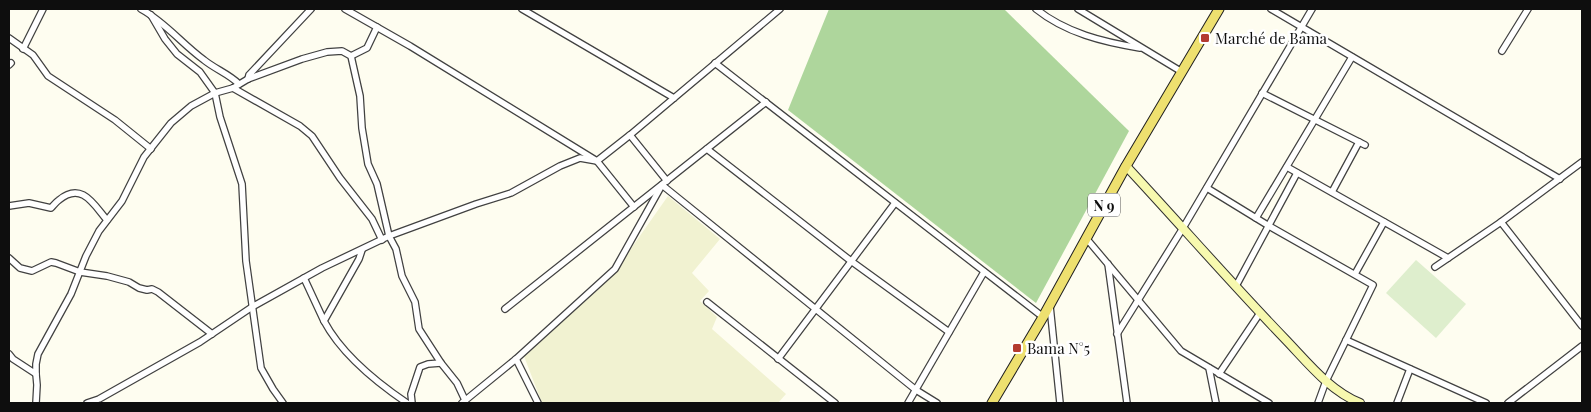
<svg xmlns="http://www.w3.org/2000/svg" width="1591" height="412" viewBox="0 0 1591 412" font-family="'Playfair Display',serif">
  <style>
    .farmland { fill: #f1f2d1 }
    .forest { fill: #aed69c }
    .pitch { fill: #deeecd }
    .lines { fill: none; stroke-linecap: round; stroke-linejoin: round }
    .street-casing { stroke: #414141; stroke-width: 8 }
    .secondary-casing { stroke: #303030; stroke-width: 10 }
    .primary-casing { stroke: #1f1f1f; stroke-width: 11 }
    .street { stroke: #fff; stroke-width: 5.5 }
    .secondary { stroke: #f7f9af; stroke-width: 8 }
    .primary { stroke: #eee06f; stroke-width: 9 }
    .poi-dot { fill: #b43b30; stroke: #fff; stroke-width: 2 }
    .labels { text-anchor: middle; dominant-baseline: central; stroke-width: 5; stroke-linejoin: round; paint-order: stroke }
    .shield { fill: #fff; stroke: #565656; stroke-width: 1 }
    .shield-label { font-size: 14px; font-weight: bold; fill: #0e0e0e }
    .poi-label { font-size: 15px; fill: #0e0e0e; stroke: #fff; text-anchor: start }
  </style>
  <rect width="100%" height="100%" fill="#fefdf0"/>
  <polygon class="farmland" points="668,196 720,239 692,273 709,291 700,301 717,317 712,329 786,394 778,403 542,403 522,351 623,260"/>
  <polygon class="forest" points="829,9 1004,9 1129,131 1036,303 788,110"/>
  <polygon class="pitch" points="1416,260 1466,304 1436,338 1386,293"/>
  <g class="lines">
    <g class="street-casing">
      <g id="street">
        <path d="M141 9C165 22 182 44 204 60 215 69 229 74 239 84"/>
        <polyline points="345,9 410,46 597,161 634,207"/>
        <polyline points="522,9 674,98"/>
        <path d="M1036 9C1066 33 1103 42 1140 48"/>
        <polyline points="1078,9 1182,72"/>
        <polyline points="1271,9 1560,179"/>
        <polyline points="151,15 165,39 177,54 200,72 215,93 220,117 242,184 246,261 261,368 273,389 283,403"/>
        <polyline points="9,38 33,55 48,76 115,120 151,149"/>
        <polyline points="23,49 43,9"/>
        <polyline points="1502,51 1528,9"/>
        <polyline points="351,56 367,48 377,27"/>
        <polyline points="715,63 1043,317"/>
        <polyline points="9,65 11,63"/>
        <polyline points="248,79 249,75 311,9"/>
        <polyline points="233,88 300,126 312,136 340,178 372,219 382,240"/>
        <polyline points="1262,93 1365,145"/>
        <polyline points="630,135 667,181"/>
        <polyline points="707,149 851,261 949,332"/>
        <polyline points="1287,167 1448,258"/>
        <polyline points="1207,188 1269,226 1373,285 1326,381 1318,403"/>
        <polyline points="1332,192 1359,142"/>
        <path d="M9 206 29 203 51 208C54 205 56 202 59 200 82 181 94 205 107 220"/>
        <polyline points="1256,218 1352,57"/>
        <polyline points="1501,222 1582,326"/>
        <polyline points="1086,238 1181,351 1269,403"/>
        <path d="M362 250 359 259 324 321C342 355 376 382 407 403"/>
        <polyline points="9,258 20,268 32,271 51,262 56,263 80,272 107,276 129,282 139,288 147,290 152,289 158,292 212,334"/>
        <polyline points="1108,264 1127,403"/>
        <polyline points="1435,267 1501,222 1582,162"/>
        <polyline points="1355,274 1384,222"/>
        <polyline points="304,278 324,321"/>
        <polyline points="1236,286 1297,173"/>
        <polyline points="707,302 835,403"/>
        <polyline points="1050,306 1060,403"/>
        <polyline points="505,309 766,102"/>
        <polyline points="1117,334 1183,228 1312,9"/>
        <polyline points="1346,340 1486,403"/>
        <polyline points="9,354 13,359 36,374 36,364 38,354 71,294 86,256 99,231 122,201 144,157 171,123 191,106 215,93 233,88 248,79 302,59 327,52 342,51 351,56 360,96 362,128 368,164 377,184 389,236 396,249 402,276 415,302 419,329 441,363 457,383 465,400"/>
        <polyline points="516,359 538,403"/>
        <polyline points="778,359 895,203"/>
        <polyline points="1209,368 1216,403"/>
        <polyline points="1219,374 1260,313"/>
        <polyline points="36,403 37,385 36,374"/>
        <polyline points="87,403 99,399 200,342 252,307 322,268 389,236 476,204 511,193 560,166 580,158 597,161 630,135 780,9"/>
        <polyline points="412,403 411,394 420,367 428,364 441,363"/>
        <polyline points="462,403 516,359 615,269 662,185 916,390 937,403"/>
        <polyline points="908,403 984,272"/>
        <polyline points="1397,403 1410,369"/>
        <polyline points="1508,403 1582,346"/>
      </g>
    </g>
    <g class="secondary-casing">
      <path id="secondary" d="M1126 166C1180 224 1231 283 1286 340 1308 363 1330 391 1360 403"/>
    </g>
    <g class="primary-casing">
      <polyline id="primary" points="992,403 1043,317 1126,166 1219,9"/>
    </g>
    <use href="#street" class="street"/>
    <use href="#secondary" class="secondary"/>
    <use href="#primary" class="primary"/>
  </g>
  <g class="poi-dot">
    <rect x="1200" y="33" width="10" height="10" rx="2.5"/>
    <rect x="1012" y="343" width="10" height="10" rx="2.5"/>
  </g>
  <g class="labels">
    <rect class="shield" x="1088" y="193.5" width="32" height="23" rx="4"/>
    <g class="shield-label">
      <text x="1104" y="205">N 9</text>
    </g>
    <g class="poi-label">
      <text x="1215" y="38">Marché de Bama</text>
      <text x="1027" y="348">Bama N°5</text>
    </g>
  </g>
  <rect width="1591" height="412" fill="none" stroke="#0e0e0e" stroke-width="20"/>
</svg>
